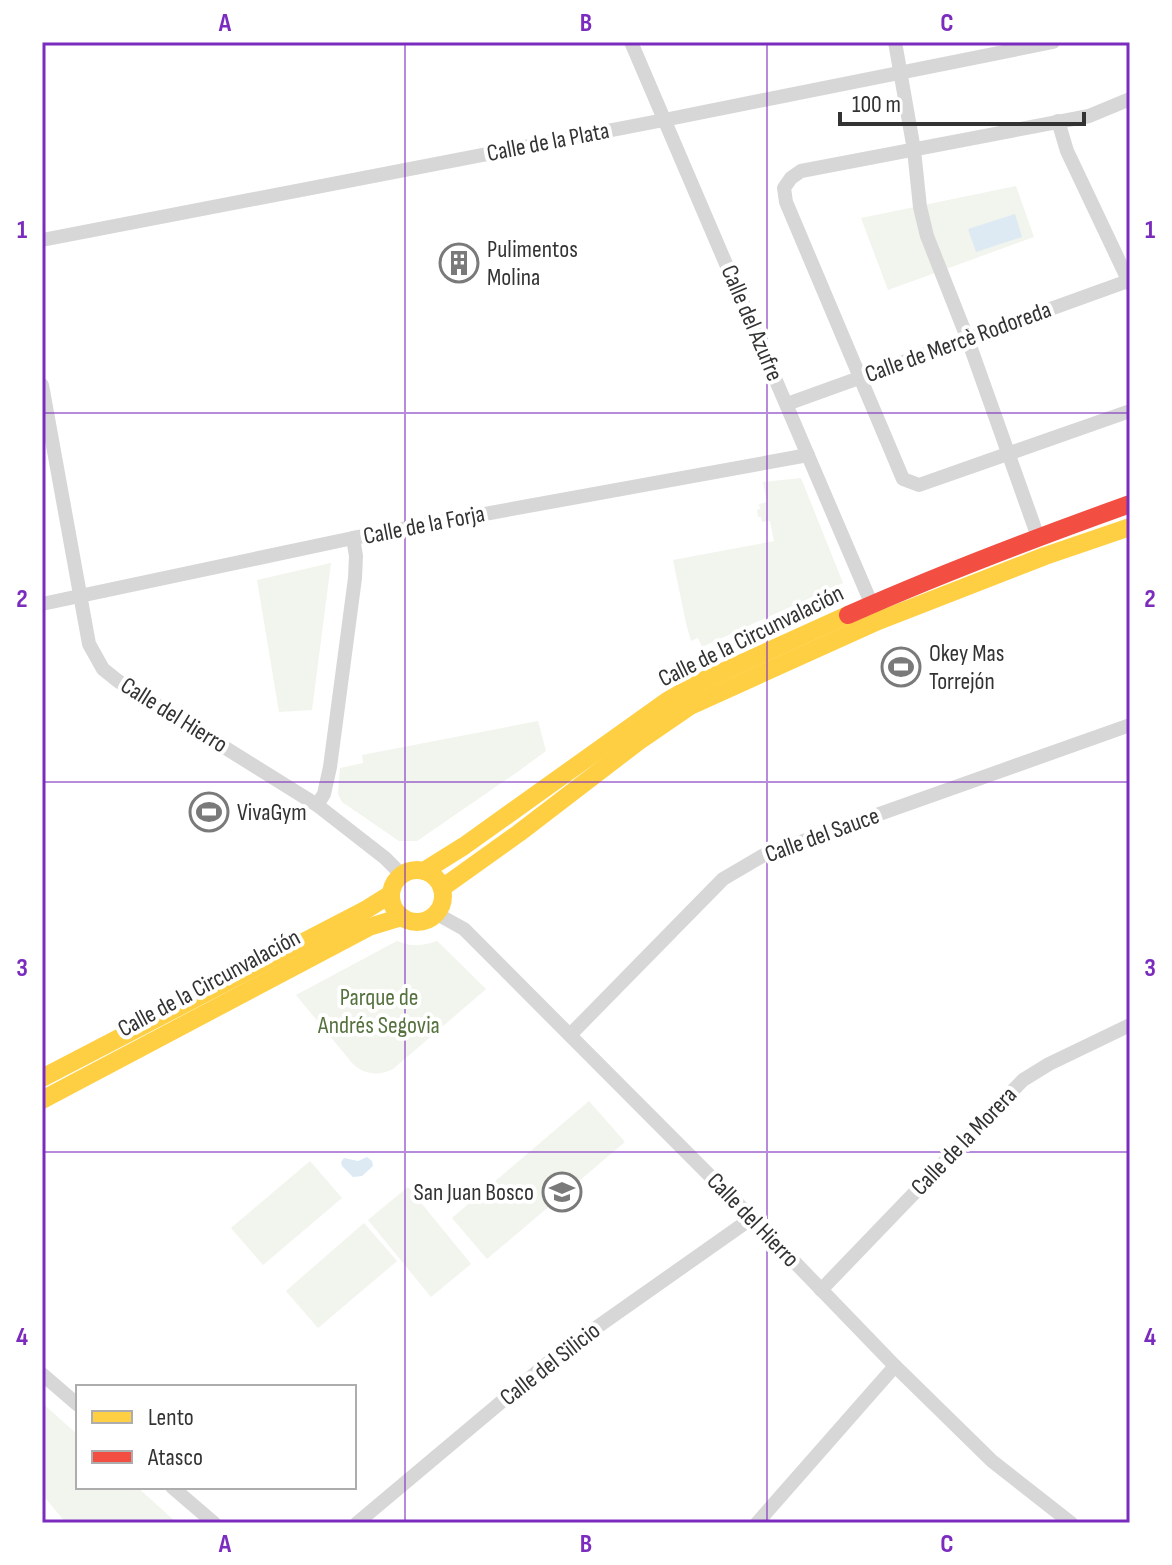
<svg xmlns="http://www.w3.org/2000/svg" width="1172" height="1565" viewBox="0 0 1172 1565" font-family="'Sofia Sans Condensed',sans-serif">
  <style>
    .green { fill: #f1f5ed }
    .water { fill: #ddeaf4 }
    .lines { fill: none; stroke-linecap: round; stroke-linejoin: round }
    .street { stroke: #d7d7d7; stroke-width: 14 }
    .slow { stroke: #ffcf43; stroke-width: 18 }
    .jam { stroke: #f24e42; stroke-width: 18 }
    .grid { fill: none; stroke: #7b2cbf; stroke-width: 2; stroke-opacity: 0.55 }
    .labels { text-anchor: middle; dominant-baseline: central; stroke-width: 8; stroke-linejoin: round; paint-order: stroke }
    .street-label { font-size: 24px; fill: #333; stroke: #fff }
    .poi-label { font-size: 24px; fill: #333; stroke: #fff; text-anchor: start }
    .park-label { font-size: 24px; fill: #55713e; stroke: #fff }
    .neatline { fill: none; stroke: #7b2cbf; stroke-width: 3 }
    .grid-label { font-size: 26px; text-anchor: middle; font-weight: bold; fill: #7b2cbf }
  </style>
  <rect width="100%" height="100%" fill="#fff"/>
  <g class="green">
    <polygon points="1016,186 1034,237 888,290 861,218"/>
    <polygon points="801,478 843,583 702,647 698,638 691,641 686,623 673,560 774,541 770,521 762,522 761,517 758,517 757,510 760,509 759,504 767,502 763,482"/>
    <polygon points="331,563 312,710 279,712 257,580"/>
    <polygon points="538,721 546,751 516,773 417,841 399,841 342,802 338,794 340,768 363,763 362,755"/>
    <path d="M397 941C411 947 423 946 437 941L486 989 393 1069C379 1076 365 1075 353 1064L296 995Z"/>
    <polygon points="589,1101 625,1142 487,1259 452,1218"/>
    <polygon points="310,1161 342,1198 263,1265 231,1228"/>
    <polygon points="408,1187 471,1264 431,1297 368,1220"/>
    <polygon points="364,1223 397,1261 318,1328 286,1291"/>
    <polygon points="42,1403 78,1435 78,1487 137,1487 177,1523 66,1523 42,1494"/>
  </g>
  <g class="water">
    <polygon points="1015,214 1022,237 976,252 968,229"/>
    <polygon points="367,1157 372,1161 373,1166 362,1176 353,1177 342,1166 341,1162 344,1158 358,1161"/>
  </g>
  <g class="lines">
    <g class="street">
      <polyline points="631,42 872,605"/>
      <polyline points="895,42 914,150 920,207 927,236 968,340 1038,537"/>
      <polyline points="1130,99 1089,116 801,171 791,178 784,188 786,202 903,479 919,485 1130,411"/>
      <polyline points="1058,121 1067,151 1130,284"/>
      <polyline points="42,240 664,120 1053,42"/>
      <polyline points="42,385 89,644 103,669 118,681 317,805 385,858 402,875"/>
      <polyline points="787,404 1128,281"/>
      <polyline points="42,604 353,538 808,455"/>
      <polyline points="317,805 324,794 330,767 355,578 356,556 353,538"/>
      <polyline points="437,914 464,929 752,1218 895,1366 992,1461 1071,1523"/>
      <polyline points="570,1035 723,879 764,855 1130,725"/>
      <polyline points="821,1290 1023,1080 1049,1064 1130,1025"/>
      <polyline points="42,1374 78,1405"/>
      <polyline points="172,1487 214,1523"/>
      <polyline points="357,1523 556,1356 752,1218"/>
      <polyline points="757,1523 895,1366"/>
    </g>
    <g class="slow">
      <circle cx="417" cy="896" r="26"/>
      <polyline points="424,871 464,846 667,701 698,683 848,615"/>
      <polyline points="442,888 519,833 639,741 690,706 878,621 1045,556 1130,527"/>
      <polyline points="42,1078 367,909 391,894"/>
      <polyline points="42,1100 369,927 402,917"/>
    </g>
    <path class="jam" d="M848 615C940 574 1035 538 1130 504"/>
  </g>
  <path class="grid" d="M405 42V1523M767 42V1523M42 413H1130M42 782H1130M42 1152H1130"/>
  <defs>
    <g id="building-ring" transform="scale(2)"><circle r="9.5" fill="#fff" stroke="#7a7a7a" stroke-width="1.5"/><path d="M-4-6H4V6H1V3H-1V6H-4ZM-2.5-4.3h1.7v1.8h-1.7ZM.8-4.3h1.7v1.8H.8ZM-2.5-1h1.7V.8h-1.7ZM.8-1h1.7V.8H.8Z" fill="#7a7a7a"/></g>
    <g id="stadium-ring" transform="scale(2)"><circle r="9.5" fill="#fff" stroke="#7a7a7a" stroke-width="1.5"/><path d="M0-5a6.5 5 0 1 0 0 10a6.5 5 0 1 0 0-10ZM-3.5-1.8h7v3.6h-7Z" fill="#7a7a7a"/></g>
    <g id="school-ring" transform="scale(2)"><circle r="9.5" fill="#fff" stroke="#7a7a7a" stroke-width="1.5"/><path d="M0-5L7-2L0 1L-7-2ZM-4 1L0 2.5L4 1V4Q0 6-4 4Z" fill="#7a7a7a"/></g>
  </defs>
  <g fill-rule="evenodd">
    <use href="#building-ring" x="459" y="263"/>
    <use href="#stadium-ring" x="901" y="667"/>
    <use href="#stadium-ring" x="209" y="812"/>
    <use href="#school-ring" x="562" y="1192"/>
  </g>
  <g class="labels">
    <g class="street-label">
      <text transform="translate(548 142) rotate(-11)">Calle de la Plata</text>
      <text transform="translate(752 323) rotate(67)">Calle del Azufre</text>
      <text transform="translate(958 342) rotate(-20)">Calle de Mercè Rodoreda</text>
      <text transform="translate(424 525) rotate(-11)">Calle de la Forja</text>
      <text transform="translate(751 636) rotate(-26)">Calle de la Circunvalación</text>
      <text transform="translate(174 715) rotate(32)">Calle del Hierro</text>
      <text transform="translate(822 835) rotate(-20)">Calle del Sauce</text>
      <text transform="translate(209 983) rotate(-28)">Calle de la Circunvalación</text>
      <text transform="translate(964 1141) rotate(-46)">Calle de la Morera</text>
      <text transform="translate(753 1220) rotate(46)">Calle del Hierro</text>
      <text transform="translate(550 1364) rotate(-38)">Calle del Silicio</text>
    </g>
    <g class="poi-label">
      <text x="487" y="249">Pulimentos<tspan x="487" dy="28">Molina</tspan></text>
      <text x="929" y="653">Okey Mas<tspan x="929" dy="28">Torrejón</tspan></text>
      <text x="237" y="812">VivaGym</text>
      <text x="534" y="1192" text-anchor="end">San Juan Bosco</text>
    </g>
    <g class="park-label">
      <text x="379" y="997">Parque de<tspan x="379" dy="28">Andrés Segovia</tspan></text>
    </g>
  </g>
  <rect width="1172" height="1565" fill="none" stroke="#ffffff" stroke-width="88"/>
  <rect x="76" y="1385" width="280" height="104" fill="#ffffff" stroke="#adadad" stroke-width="2"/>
  <rect x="92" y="1411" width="40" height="12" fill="#ffcf43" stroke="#adadad" stroke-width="2"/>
  <text x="148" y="1425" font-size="24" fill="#333333">Lento</text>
  <rect x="92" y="1451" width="40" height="12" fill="#f24e42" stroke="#adadad" stroke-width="2"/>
  <text x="148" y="1465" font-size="24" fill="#333333">Atasco</text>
  <path d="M840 112v12h244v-12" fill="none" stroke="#333333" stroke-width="4"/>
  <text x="852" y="112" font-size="24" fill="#333333" stroke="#ffffff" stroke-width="6" paint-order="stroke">100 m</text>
  <rect x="44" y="44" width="1084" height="1477" class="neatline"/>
  <g class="grid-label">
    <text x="225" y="31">A</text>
    <text x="586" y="31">B</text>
    <text x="947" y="31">C</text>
    <text x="22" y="238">1</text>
    <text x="1150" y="238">1</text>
    <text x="22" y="607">2</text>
    <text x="1150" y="607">2</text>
    <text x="22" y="976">3</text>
    <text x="1150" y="976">3</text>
    <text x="22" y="1345">4</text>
    <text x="1150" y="1345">4</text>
    <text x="225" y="1552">A</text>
    <text x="586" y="1552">B</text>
    <text x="947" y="1552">C</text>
  </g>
</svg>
